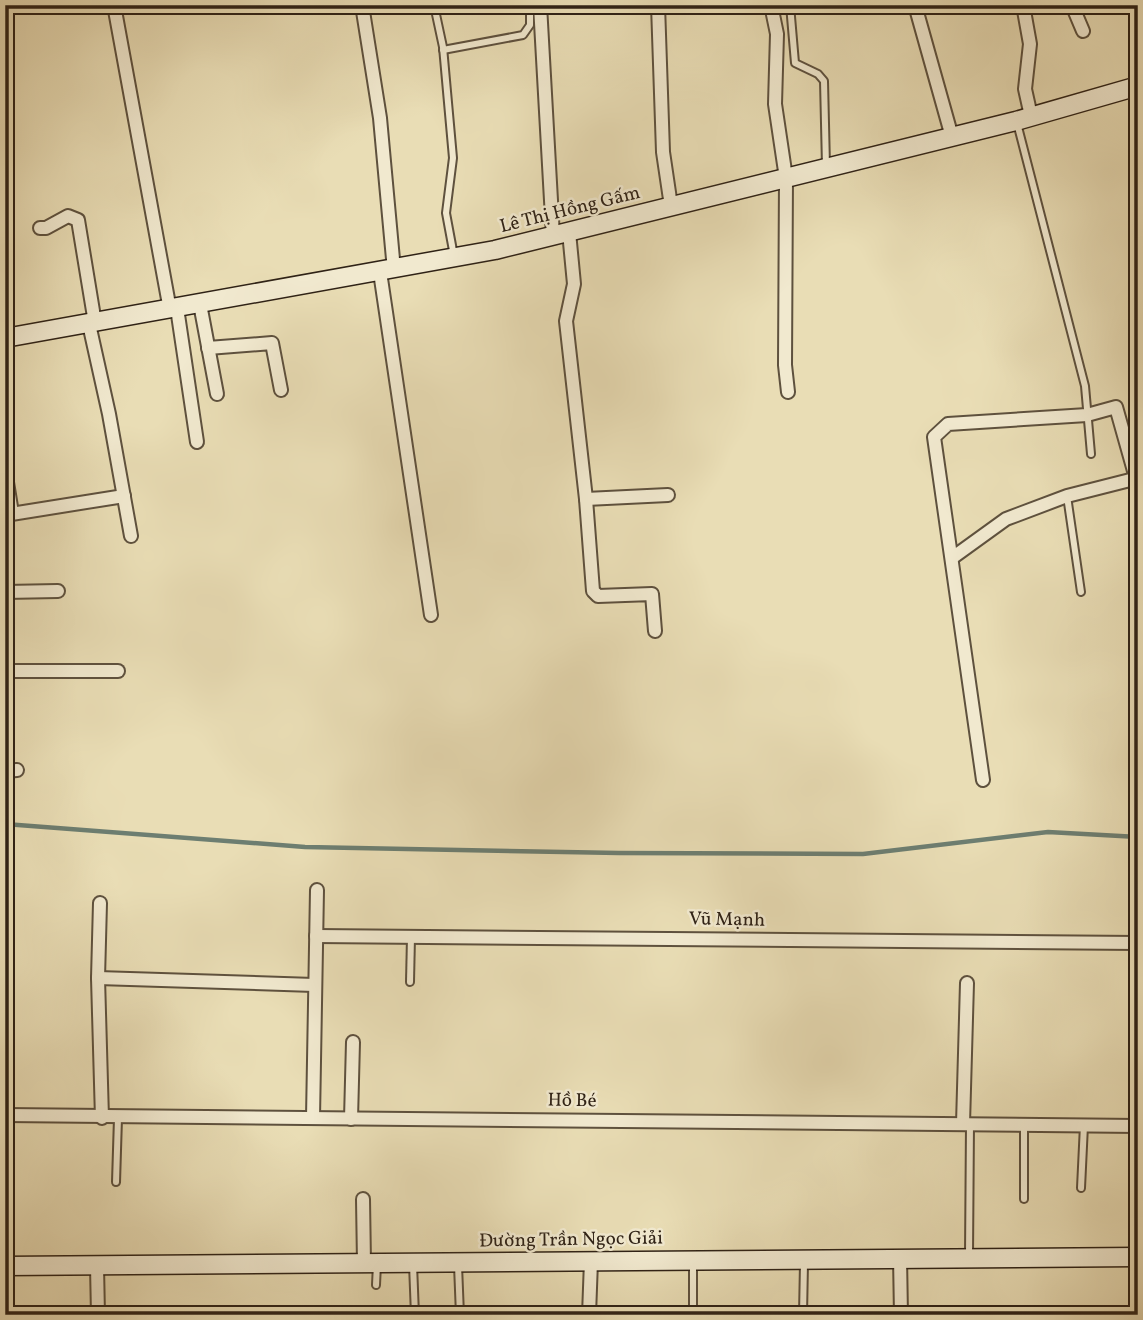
<svg xmlns="http://www.w3.org/2000/svg" width="1143" height="1320" viewBox="0 0 1143 1320" font-family="Vollkorn,serif">
  <style>
    .lines { fill: none; stroke-linecap: round; stroke-linejoin: round }
    .stream { stroke: #6d7e71; stroke-width: 4.5 }
    .lane-casing { stroke: #5e513e; stroke-width: 10 }
    .street-casing { stroke: #5e513e; stroke-width: 16 }
    .secondary-casing { stroke: #2f2216; stroke-width: 21 }
    .lane { stroke: #f1e9cf; stroke-width: 6 }
    .street { stroke: #f1e9cf; stroke-width: 12 }
    .secondary { stroke: #f1e9cf; stroke-width: 18 }
    .labels { text-anchor: middle; dominant-baseline: central; stroke-width: 5; stroke-linejoin: round; paint-order: stroke }
    .street-label { font-size: 19px; fill: #2f2216; stroke: #f1e9cf }
  </style>
  <rect width="100%" height="100%" fill="#e9ddb5"/>
  <filter id="stains"><feTurbulence type="fractalNoise" baseFrequency=".00286" numOctaves="4"/><feColorMatrix values="0 0 0 0 .2 0 0 0 0 .09 0 0 0 0 .02 0 0 0 .5 -.17"/></filter>
  <radialGradient id="worn" r=".72"><stop offset=".6" stop-color="#630" stop-opacity="0"/><stop offset="1" stop-color="#630" stop-opacity=".3"/></radialGradient>
  <g class="lines">
    <polyline class="stream" points="5,824 305,847 619,853 863,854 1048,832 1138,837"/>
    <g class="lane-casing">
      <g id="lane">
        <polyline points="434,5 443,47 453,158 446,213 454,256"/>
        <polyline points="790,5 795,63 818,74 824,81 826,166"/>
        <polyline points="443,50 523,35 530,25 530,5"/>
        <polyline points="1017,123 1085,386 1091,454"/>
        <polyline points="1067,496 1081,592"/>
        <polyline points="410,982 411,937"/>
        <polyline points="1024,1125 1024,1199"/>
        <polyline points="116,1182 118,1118"/>
        <polyline points="1081,1188 1084,1125"/>
        <polyline points="969,1255 970,1124"/>
        <polyline points="413,1264 415,1315"/>
        <polyline points="693,1264 693,1315"/>
        <polyline points="458,1265 460,1315"/>
        <polyline points="376,1285 377,1264"/>
        <polyline points="803,1315 804,1263"/>
      </g>
    </g>
    <g class="street-casing">
      <g id="street">
        <polyline points="114,5 170,310"/>
        <polyline points="362,5 380,118 394,270"/>
        <polyline points="540,5 553,236"/>
        <polyline points="658,5 663,152 671,206"/>
        <polyline points="771,5 777,34 775,104 786,178 785,365 788,392"/>
        <polyline points="915,5 952,137"/>
        <polyline points="1023,5 1030,44 1025,89 1031,116"/>
        <polyline points="1072,5 1083,31"/>
        <polyline points="1023,9 1041,5"/>
        <polyline points="40,228 46,228 68,216 78,220 95,323"/>
        <polyline points="569,232 574,284 566,321 586,499 593,591 598,596 652,594 655,631"/>
        <polyline points="380,272 431,615"/>
        <polyline points="200,304 217,394"/>
        <polyline points="177,308 197,442"/>
        <polyline points="89,324 109,414 131,536"/>
        <polyline points="208,348 272,343 281,390"/>
        <polyline points="5,470 12,513"/>
        <polyline points="586,499 668,495"/>
        <polyline points="5,515 124,496"/>
        <polyline points="952,558 1006,519 1067,496 1138,478"/>
        <polyline points="5,592 58,591"/>
        <polyline points="5,671 118,671"/>
        <polyline points="5,771 17,770"/>
        <polyline points="983,780 934,437 948,424 1087,415 1116,407 1136,478"/>
        <polyline points="100,903 98,978 102,1118"/>
        <polyline points="316,936 1138,943"/>
        <polyline points="98,978 314,985"/>
        <polyline points="5,1115 1138,1126"/>
        <polyline points="313,1118 317,890"/>
        <polyline points="351,1119 353,1042"/>
        <polyline points="963,1124 967,983"/>
        <polyline points="363,1199 364,1263"/>
        <polyline points="900,1257 901,1315"/>
        <polyline points="97,1266 98,1315"/>
        <polyline points="589,1315 591,1261"/>
      </g>
    </g>
    <g class="secondary-casing">
      <g id="secondary">
        <polyline points="5,338 495,250 1016,121 1138,86"/>
        <polyline points="5,1266 1138,1257"/>
      </g>
    </g>
    <use href="#lane" class="lane"/>
    <use href="#street" class="street"/>
    <use href="#secondary" class="secondary"/>
  </g>
  <g class="labels">
    <g class="street-label">
      <text transform="translate(570 210) rotate(-14)">Lê Thị Hồng Gấm</text>
      <text transform="translate(727 920) rotate(1)">Vũ Mạnh</text>
      <text transform="translate(572 1101) rotate(1)">Hồ Bé</text>
      <text transform="translate(571 1240) rotate(-1)">Đường Trần Ngọc Giải</text>
    </g>
  </g>
  <rect width="1143" height="1320" fill="none" stroke="#e9ddb5" stroke-width="28"/>
  <rect x="7" y="7" width="1129" height="1306" fill="none" stroke="#2f2216" stroke-width="3.5"/>
  <rect x="14" y="14" width="1115" height="1292" fill="none" stroke="#2f2216" stroke-width="2"/>
  <rect width="100%" height="100%" filter="url(#stains)"/>
  <rect width="100%" height="100%" fill="url(#worn)"/>
</svg>
